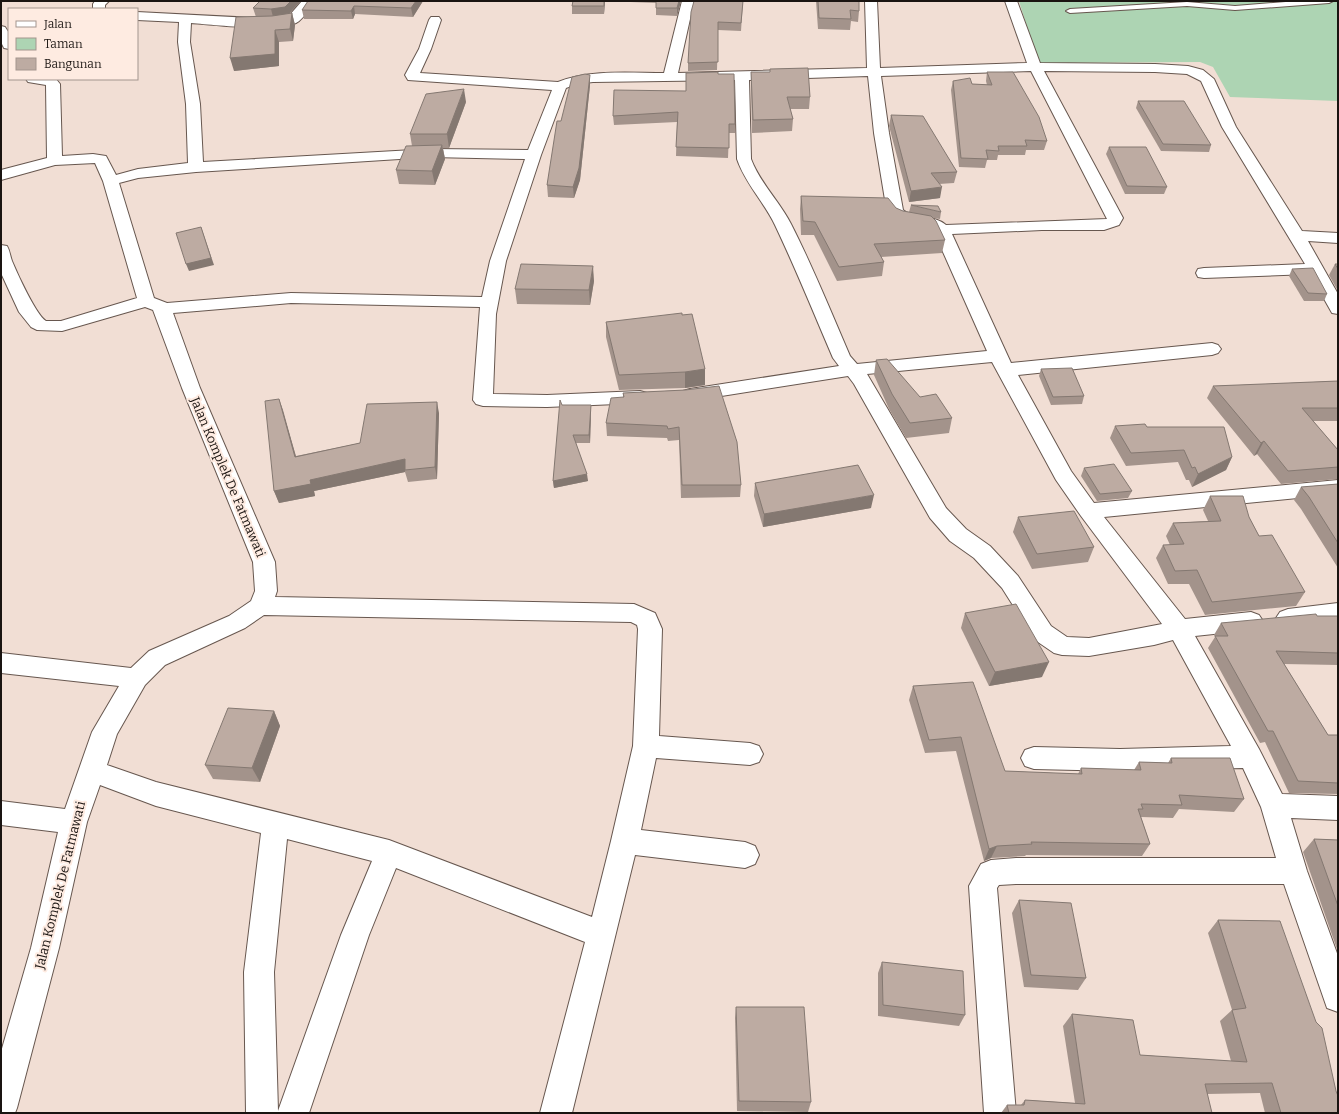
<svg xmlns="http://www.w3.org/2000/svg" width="1339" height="1114" viewBox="0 0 1339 1114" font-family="Bitter,serif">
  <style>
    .green { fill: #add4b3 }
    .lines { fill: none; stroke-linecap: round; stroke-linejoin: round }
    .lane-casing { stroke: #67574f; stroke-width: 2 }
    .street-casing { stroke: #67574f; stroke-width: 2 }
    .lane { fill: #fff; fill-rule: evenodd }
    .street { fill: #fff; fill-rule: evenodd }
    .wall { fill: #a3938b }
    .shaded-wall { fill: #847871 }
    .building { fill: #bdaba2; stroke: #847871 }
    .labels { text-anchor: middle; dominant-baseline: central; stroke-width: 4; stroke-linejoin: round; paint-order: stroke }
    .street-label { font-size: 13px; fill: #1a1411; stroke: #feebe1 }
  </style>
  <rect width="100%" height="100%" fill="#f1ded4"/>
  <polygon class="green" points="1019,1 1338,1 1338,101 1230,97 1213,67 1200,62 1038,63"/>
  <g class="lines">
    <g class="lane-casing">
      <polygon id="lane" points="1298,1 1333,1 1329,3 1235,10 1187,6 1070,13 1066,11 1070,9 1187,2 1235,6"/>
    </g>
    <g class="street-casing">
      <g id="street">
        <polygon points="95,1 109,1 105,5 105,9 93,9 93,4"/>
        <path d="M302 1H314C309 8 304 19 296 23 276 32 215 25 191 23L190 42 200 104 203 162 431 149 528 150 552 90 408 80 405 75 419 49 429 20 431 17H439L441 20 431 49 420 73 558 82C589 69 631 73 664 73L682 1H694L678 73 867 68 865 1H877L880 68 1027 63 1005 1H1017L1040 63 1155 64 1188 66 1203 70 1214 79 1236 127 1302 231 1338 233V243L1308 241 1338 294V314L1332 313 1310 274 1204 278 1198 277 1196 273 1198 269 1204 268 1305 264 1222 127 1201 81 1187 74 1155 72 1044 71 1123 218 1119 225 1104 230H1042L952 234 1011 363 1212 343 1218 345 1221 349 1218 353 1212 355 1018 375 1071 471 1094 503 1338 480V494L1104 517 1185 619 1251 612 1259 615 1263 621 1259 627 1251 630 1195 636 1259 749 1282 794 1338 796V820L1291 818 1307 871 1338 956V1012L1327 1008 1284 884H1016L999 885 997 888 1016 1113H984L969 886 981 864 991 860 1016 858H1276L1261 807 1243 768 1120 771 1034 769 1025 766 1021 758 1025 750 1034 747 1120 749 1231 746 1173 640 1154 645 1089 656 1062 655 1054 653 1035 640 1002 588 974 558 950 541 930 518 854 384 848 376 690 401 683 399 680 395 683 391 690 389 839 366 833 358C814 314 796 269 775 225 764 202 745 183 737 159L735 80 593 82 577 84 566 88 541 155 506 261 496 314 493 394 547 395 640 391 647 393 650 397 647 401 640 403 547 407 483 406 476 404 473 400 480 307 291 303 173 313 200 388 275 562 277 591 275 597 634 604 655 613 662 629 659 736 750 743 759 746 763 754 759 762 750 765 656 758 641 830 745 842 755 846 759 855 755 864 745 868 635 855 572 1113H540L585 942 396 868 369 935 309 1113H246L244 972 261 833 156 806 100 785 87 822 59 948 17 1108 15 1113H1V1052L31 948 58 832 1 825V801L65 809 92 732 119 686 1 673V653L131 668 149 651 229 616 251 601 255 591 253 562 182 388 153 310 145 307 62 331 37 330 31 327 19 312 1 273V245L7 246C10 251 10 256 12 261 17 273 36 315 46 321H61L137 298 103 181 95 163 55 165 1 180V170L47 158 46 85 28 82 26 79H56L60 84 62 156 93 154 106 156 116 175 138 169 188 163 186 104 178 42 179 22 137 20V12L273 19 288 17ZM1031 71 1107 219 946 225C934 214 915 221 903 210L889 133 881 76ZM868 76 874 133 887 212 895 220 901 223 929 228 935 234 987 351 857 364 850 356C831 312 813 267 791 224 780 202 760 183 751 159L749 80ZM431 157 525 159 490 261 482 297 291 293 167 303 154 298 119 183 138 178 196 172ZM992 362 1056 480 1081 516 1162 624 1089 638 1067 637 1051 626 1018 576 990 546 966 529 946 508 867 374ZM264 615 631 622 637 625 638 629 633 746 611 841 592 917 389 840 156 782 107 765 117 734 145 685 165 665 245 628ZM287 839 372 861 341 935 278 1111 274 972Z"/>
        <polygon points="1,26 5,27 9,33 9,49 4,48 1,42"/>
        <polygon points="1338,603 1338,621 1288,627 1280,624 1276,618 1280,612 1288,609"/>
      </g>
    </g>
    <use href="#lane" class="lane"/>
    <use href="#street" class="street"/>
  </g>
  <g class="wall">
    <polygon points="260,1 289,13 292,13 295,25 293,41 279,42 279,66 234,71 256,17 253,8"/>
    <polygon points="308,1 423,1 413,17 355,14 353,19 304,19 302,10"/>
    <polygon points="573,1 681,1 677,16 656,15 656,3 605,1 604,14 572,14 572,6"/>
    <polygon points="694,1 743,1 741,31 718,30 717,70 688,71 688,63"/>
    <polygon points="816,1 859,1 859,11 858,22 851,21 850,30 818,29"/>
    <polygon points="770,69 810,97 809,109 790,109 793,119 792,131 752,133 751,84 751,72 770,72"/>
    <polygon points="987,72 1047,141 1044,150 1026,150 1025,155 998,155 997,160 987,160 985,168 959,167 951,90 953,81 972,84 987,85 986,81"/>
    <polygon points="718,74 735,124 735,133 729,133 728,158 676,156 677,122 614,125 613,116 686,91"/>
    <polygon points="590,85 580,180 574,198 548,197 547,185 561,121"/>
    <polygon points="1138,101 1211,145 1209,152 1161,151 1136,108"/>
    <polygon points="466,102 449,148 443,148 445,159 435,185 399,184 396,170 412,146 410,134"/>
    <polygon points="891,115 957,172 954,183 939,184 940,198 909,202 889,126"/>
    <polygon points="1109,147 1167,187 1164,194 1125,194 1106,154"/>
    <polygon points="801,196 896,208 903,211 909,212 911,205 941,212 940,219 933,218 945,240 942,253 881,257 884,262 882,276 837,281 814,235 801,235 800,209"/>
    <polygon points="1335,264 1338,264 1338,291 1329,275"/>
    <polygon points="1292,269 1327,294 1324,301 1304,301 1289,276"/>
    <polygon points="594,281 590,305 517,304 515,289"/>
    <polygon points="682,315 705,369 705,385 685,388 619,390 606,337 606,322"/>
    <polygon points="876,360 920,397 952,418 949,433 906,438 889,409 874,375"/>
    <polygon points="1041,369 1084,396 1082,404 1051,405 1039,376"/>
    <polygon points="1338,381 1338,421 1313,421 1338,450 1338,479 1281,484 1257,454 1254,456 1207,398 1213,386"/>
    <polygon points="685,390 741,485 740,497 681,498 679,440 668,441 667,438 607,436 606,423 623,397 623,393"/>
    <polygon points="279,399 296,456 360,443 439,413 437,479 408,482 405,472 314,491 315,496 279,503 274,491"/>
    <polygon points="562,405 591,413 590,443 576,443 588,481 554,488 553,481"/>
    <polygon points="1115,426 1147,427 1232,457 1226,470 1192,487 1189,480 1186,480 1178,462 1126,466 1110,438"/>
    <polygon points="1084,468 1132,491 1128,498 1097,501 1081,476"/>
    <polygon points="755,483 871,508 763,527 754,496"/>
    <polygon points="1338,484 1338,568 1301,509 1294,500 1301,487"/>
    <polygon points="1210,496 1249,517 1259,536 1305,592 1296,606 1205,615 1189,584 1168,584 1156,558 1163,545 1170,545 1166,536 1173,523 1208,521 1203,510"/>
    <polygon points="1018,517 1094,547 1088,562 1032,569 1013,532"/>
    <polygon points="965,613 1042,677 989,686 961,628"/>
    <polygon points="1317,616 1338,616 1338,665 1284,664 1328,735 1338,735 1338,794 1289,793 1265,742 1260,743 1208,648 1215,637 1214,635 1221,623"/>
    <polygon points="913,686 1005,771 1078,774 1081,768 1134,770 1139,762 1168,763 1171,758 1244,799 1234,812 1179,809 1173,818 1141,817 1150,844 1142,856 1026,855 1025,856 991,858 984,861 956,751 925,753 909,700"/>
    <polygon points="274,711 280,726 260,782 213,779 205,765"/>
    <polygon points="1314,839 1338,840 1338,952 1303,852"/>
    <polygon points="1019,900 1086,978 1078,990 1024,987 1012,913"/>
    <polygon points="1218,920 1338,1113 1265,1113 1260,1093 1207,1094 1212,1113 1001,1113 1007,1105 1021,1105 1025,1100 1075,1103 1063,1026 1072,1014 1140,1055 1231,1061 1220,1021 1232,1010 1208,933"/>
    <polygon points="882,962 965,1015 959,1026 878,1016 878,973"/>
    <polygon points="736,1007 811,1102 808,1112 737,1111 735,1018"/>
  </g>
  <g class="shaded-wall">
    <polygon points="291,1 301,1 287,16 273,17 271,9"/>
    <polygon points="416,1 423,1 413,17 411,8"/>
    <polygon points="604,1 605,1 604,14"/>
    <polygon points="679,1 681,1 677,16 677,8"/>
    <polygon points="354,6 355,14 353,19 351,11"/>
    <polygon points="292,13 295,25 293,41 290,29"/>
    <polygon points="275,30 279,42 279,66 234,71 230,58"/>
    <polygon points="590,75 590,85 580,180 574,198 573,187"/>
    <polygon points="464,89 466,102 449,148 447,134"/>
    <polygon points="442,145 445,159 435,185 432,171"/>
    <polygon points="942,187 940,198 909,202 911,191"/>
    <polygon points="201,227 214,265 189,271 186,264"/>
    <polygon points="593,266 594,281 590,305 589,290"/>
    <polygon points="705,369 705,385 685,388 685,372"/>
    <polygon points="279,399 283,410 299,468 295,457"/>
    <polygon points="437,402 439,413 437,479 435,467"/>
    <polygon points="591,405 591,413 590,443 589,435"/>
    <polygon points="1264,441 1257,454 1254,456 1261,443"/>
    <polygon points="1232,457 1226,470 1192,487 1198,474"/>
    <polygon points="405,459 405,472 314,491 315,496 279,503 274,491 310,480"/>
    <polygon points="587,474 588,481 554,488 553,481"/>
    <polygon points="874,495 871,508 763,527 764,514"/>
    <polygon points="1049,662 1042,677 989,686 995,672"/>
    <polygon points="274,711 280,726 260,782 252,768"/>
    <polygon points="997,846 991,858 984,861 989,849"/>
  </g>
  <g class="building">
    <polygon points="260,1 291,1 285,7 271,9 253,8"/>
    <polygon points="308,1 416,1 411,8 354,6 351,11 302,10"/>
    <polygon points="573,1 604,1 604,6 572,6"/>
    <polygon points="656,1 679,1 677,8 656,8"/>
    <polygon points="694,1 743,1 741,23 718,22 718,62 688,63 691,12"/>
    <polygon points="818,1 859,1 859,11 850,10 851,19 819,18"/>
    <polygon points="292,13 290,29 275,30 275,54 230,58 236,17 272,16"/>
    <polygon points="808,68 810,97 787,97 793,119 753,120 751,72 770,72 770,69"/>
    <polygon points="718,72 718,74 734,74 735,124 729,124 729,148 676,147 678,112 613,116 614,90 686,91 686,73"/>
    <polygon points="987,72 1013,72 1039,117 1047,141 1025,140 1027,146 998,146 999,151 986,150 988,159 961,158 953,81 970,78 972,84 992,85"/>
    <polygon points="585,74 590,75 579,168 573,187 547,185 557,121 561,121 572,77"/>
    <polygon points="464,89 447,134 410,134 426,94"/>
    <polygon points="1138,101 1184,101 1211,145 1163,144"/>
    <polygon points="891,115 923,116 957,172 931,173 942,187 911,191"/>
    <polygon points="442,145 432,171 396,170 406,146"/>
    <polygon points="1109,147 1146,147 1167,187 1127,186"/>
    <polygon points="801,196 888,198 896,208 903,211 931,216 936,221 945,240 874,244 884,262 839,267 815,222 803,221"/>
    <polygon points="911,205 938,206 941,212"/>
    <polygon points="201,227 211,258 186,264 176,233"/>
    <polygon points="521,264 593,266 589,290 515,289"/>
    <polygon points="1335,264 1338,264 1338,269"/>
    <polygon points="1313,268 1327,294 1308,293 1292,269"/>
    <polygon points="682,313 682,315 692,314 705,369 685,372 619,375 606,322"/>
    <polygon points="887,359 920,397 936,394 952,418 910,423 892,394 876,360"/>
    <polygon points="1072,368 1084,396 1053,397 1041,369"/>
    <polygon points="1338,381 1338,408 1302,408 1338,450 1338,467 1288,471 1264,441 1261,443 1213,386"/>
    <polygon points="719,386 737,442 741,485 682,485 679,427 668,429 667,426 606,423 611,398 624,397 623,393 685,390"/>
    <polygon points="279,399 295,457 360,443 367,404 437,402 435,467 405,470 405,459 310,480 311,484 274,491 265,401"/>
    <polygon points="560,400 562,405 591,405 589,435 573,435 587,474 553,481"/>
    <polygon points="1145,424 1147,427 1224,427 1232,457 1198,474 1195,467 1192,468 1184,450 1131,453 1115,426"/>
    <polygon points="1114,464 1132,491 1100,494 1084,468"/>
    <polygon points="858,465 874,495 764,514 755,483"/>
    <polygon points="1338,484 1338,543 1309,497 1301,487"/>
    <polygon points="1210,496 1243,496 1249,517 1259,536 1272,535 1305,592 1212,602 1197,570 1175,571 1163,545 1184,544 1173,523 1221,521"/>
    <polygon points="1074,511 1094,547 1037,554 1018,517"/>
    <polygon points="1016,604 1049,662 995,672 965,613"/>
    <polygon points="1316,614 1317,616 1338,616 1338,653 1276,651 1328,735 1338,735 1338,783 1298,781 1273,731 1268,731 1215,636 1228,636 1221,623"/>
    <polygon points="973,682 1005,771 1082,774 1081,768 1141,770 1139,762 1172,763 1171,758 1230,758 1244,799 1179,795 1182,805 1141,804 1143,809 1138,809 1150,844 1031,842 1032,844 997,846 989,849 961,737 929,740 913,686"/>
    <polygon points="228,708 274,711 252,768 205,765"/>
    <polygon points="1314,839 1338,840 1338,906"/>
    <polygon points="1019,900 1071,903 1086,978 1031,975"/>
    <polygon points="1218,920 1280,921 1316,1022 1322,1028 1336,1091 1338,1096 1338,1113 1281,1113 1272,1083 1205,1084 1212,1113 1009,1113 1007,1105 1024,1105 1025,1100 1085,1104 1072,1014 1133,1020 1140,1055 1247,1062 1232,1010 1246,1008"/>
    <polygon points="882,962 963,971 965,1015 883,1005"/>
    <polygon points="736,1007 804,1007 811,1102 739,1101"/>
  </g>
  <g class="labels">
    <g class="street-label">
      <text transform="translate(228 477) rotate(67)">Jalan Komplek De Fatmawati</text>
      <text transform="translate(60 885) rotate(-76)">Jalan Komplek De Fatmawati</text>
    </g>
  </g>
  <rect width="1339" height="1114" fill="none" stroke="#1a1411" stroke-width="4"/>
  <rect x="8" y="8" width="130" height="72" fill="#feebe1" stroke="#a3958e"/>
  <rect x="16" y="21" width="20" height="6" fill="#ffffff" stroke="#a3958e"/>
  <text x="44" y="28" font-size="12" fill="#1a1411">Jalan</text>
  <rect x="16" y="38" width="20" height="12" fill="#add4b3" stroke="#a3958e"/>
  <text x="44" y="48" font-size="12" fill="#1a1411">Taman</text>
  <rect x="16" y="58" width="20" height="12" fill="#bdaba2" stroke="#a3958e"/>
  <text x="44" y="68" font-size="12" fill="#1a1411">Bangunan</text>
</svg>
